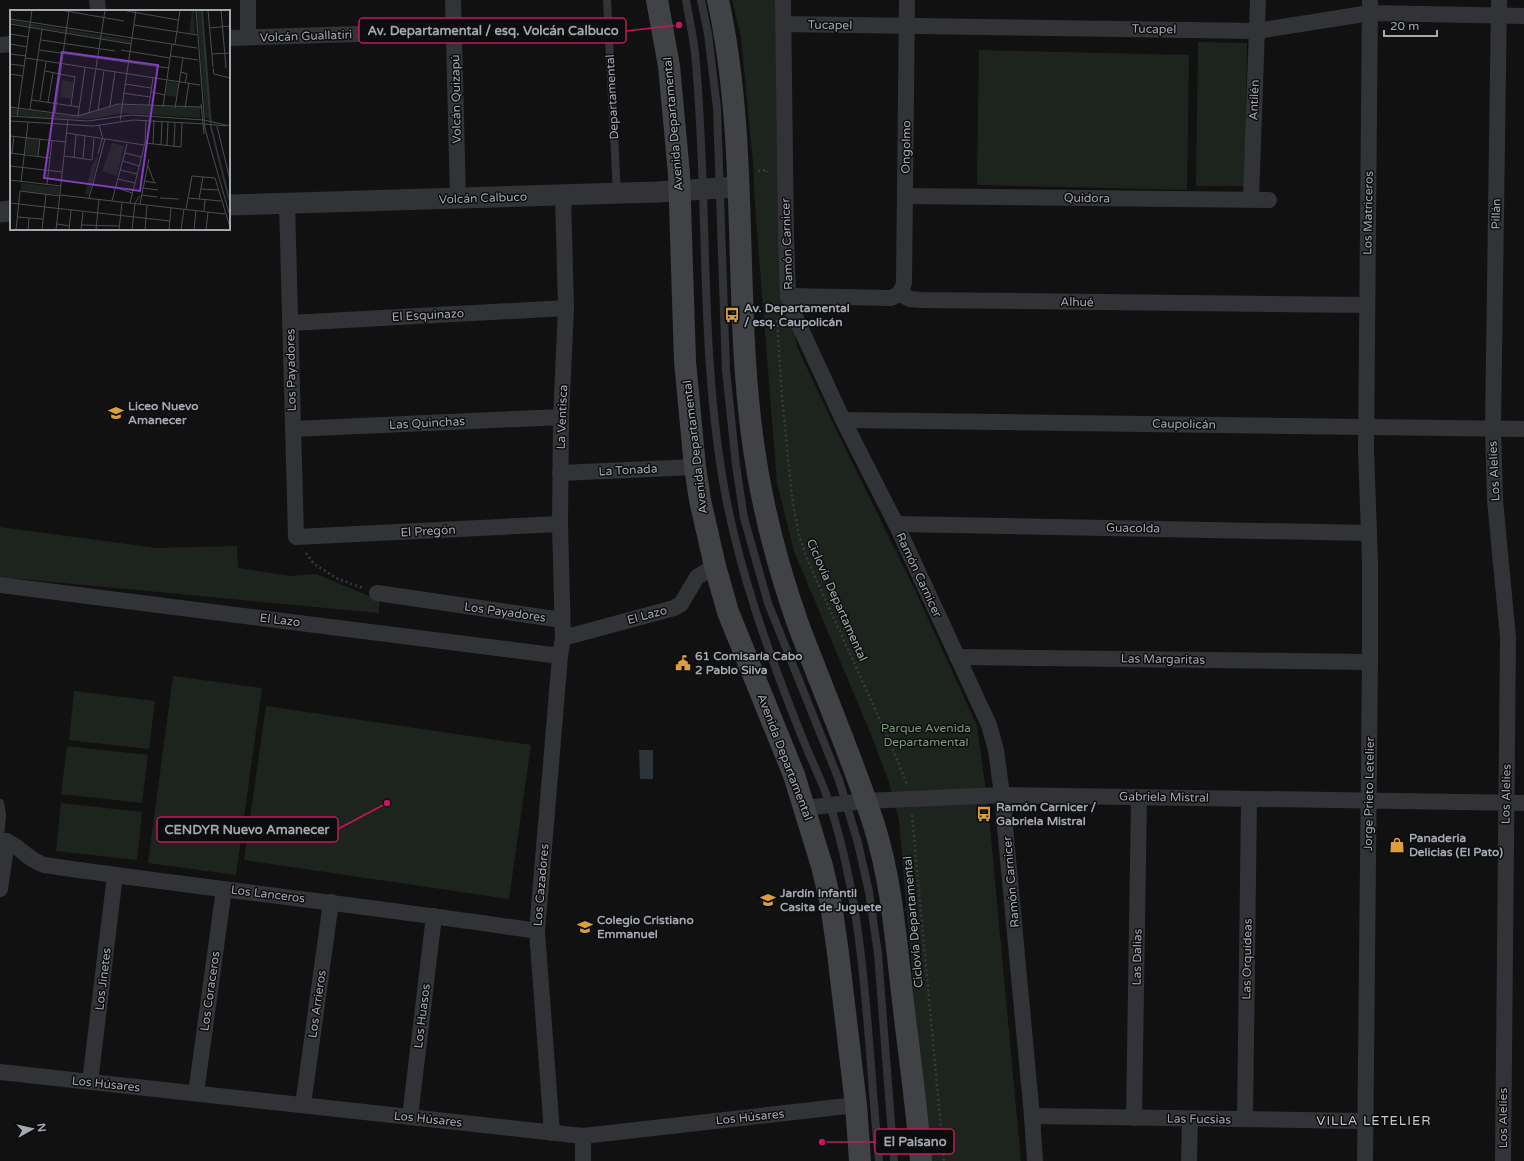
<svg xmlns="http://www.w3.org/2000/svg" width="1524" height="1161" viewBox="0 0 1524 1161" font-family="'Varela Round',sans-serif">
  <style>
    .green { fill: #1d241e }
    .water { fill: #2c3339 }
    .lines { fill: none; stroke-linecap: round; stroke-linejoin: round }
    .path { stroke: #383a3d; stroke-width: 2.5; stroke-dasharray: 2 3; stroke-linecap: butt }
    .service { stroke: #323336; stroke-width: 8 }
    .minor { stroke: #323336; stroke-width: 16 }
    .tertiary { stroke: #323336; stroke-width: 21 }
    .secondary { stroke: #404246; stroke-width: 22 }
    .labels { text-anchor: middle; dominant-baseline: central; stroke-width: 3; stroke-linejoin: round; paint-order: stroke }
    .street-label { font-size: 12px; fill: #a3a8b1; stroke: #0c0c0d }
    .poi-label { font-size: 12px; font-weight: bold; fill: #a3a8b1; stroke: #0c0c0d; text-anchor: start }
    .park-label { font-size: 12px; fill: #7c9a7c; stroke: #0c0c0d }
    .neighbourhood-label { font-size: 13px; letter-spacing: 1px; fill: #c4c7cd; stroke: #0c0c0d }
    .inset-river { fill: none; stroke: #2c3339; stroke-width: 2 }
    .inset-road { fill: none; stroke: #4b4d52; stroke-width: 1 }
    .view { fill: #813fbd; fill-opacity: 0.15; stroke: #813fbd; stroke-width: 2 }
    .inset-edge { fill: none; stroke: #a3a8b1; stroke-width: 2 }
    .leader { fill: none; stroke: #c2185b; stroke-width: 1.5 }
    .callout-dot { fill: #c2185b; stroke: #0c0c0d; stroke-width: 1.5 }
    .callout { fill: #0c0c0d; stroke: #c2185b; stroke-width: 1.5 }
    .callout-label { font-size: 13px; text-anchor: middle; font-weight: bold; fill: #a3a8b1 }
  </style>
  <rect width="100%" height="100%" fill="#111112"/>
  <g class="green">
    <polygon points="732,0 782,0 779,241 797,347 843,444 915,590 977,726 988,806 1021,1161 928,1161 899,820 889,782 874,742 794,551 777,483 755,206 753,163 741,37"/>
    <polygon points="1198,42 1247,43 1245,186 1196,186"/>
    <polygon points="979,50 1189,55 1187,190 977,185"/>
    <polygon points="0,527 157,548 237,546 238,568 291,576 316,574 379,600 379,613 0,577"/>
    <polygon points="173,676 262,688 236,875 148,863"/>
    <polygon points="74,691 155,701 149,749 69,740"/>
    <polygon points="266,706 531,745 509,899 244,860"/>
    <polygon points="67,746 148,755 142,803 61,794"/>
    <polygon points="61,803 142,812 137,860 56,851"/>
  </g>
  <polygon class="water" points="639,750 653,750 653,779 640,779"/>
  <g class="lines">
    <g class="path">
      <polyline points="758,171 767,170 767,172"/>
      <polyline points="777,320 782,397 792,498 799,535 808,561 889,740 907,784"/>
      <polyline points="306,553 314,564 338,579 363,588"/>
      <polyline points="912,815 944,1161"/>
    </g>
    <g class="service">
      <polyline points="607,0 617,193"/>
      <path d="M686 0C689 18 693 35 695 53 709 195 699 339 723 481 738 570 770 657 804 742 813 764 824 785 831 808 867 922 867 1043 879 1161"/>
      <polyline points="701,0 708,34 717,108 726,371 736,465 744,518 768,603 839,780 858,843 869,892 878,954 894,1161"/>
      <polyline points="0,803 2,814 0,840"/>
    </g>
    <g class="minor">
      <polyline points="97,0 98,11"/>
      <polyline points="248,0 248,37"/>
      <polyline points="453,0 458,198"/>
      <polyline points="783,0 786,235 788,296 794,314 843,420 896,524 989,725 996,750 1002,795 1032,1116 1035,1161"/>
      <polyline points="1499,0 1493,428 1495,500 1508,638 1503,1161"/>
      <polyline points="783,24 1257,31 1370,13 1524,16"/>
      <polyline points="229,38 454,31"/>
      <polyline points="0,45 11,44"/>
      <polyline points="905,196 1269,200"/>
      <polyline points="1251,199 1258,0"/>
      <polyline points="287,203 296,537 560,524"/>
      <polyline points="900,294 910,299 921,300 1367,305"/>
      <path d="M788 296 891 298C899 295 902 291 904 283L907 0"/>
      <polyline points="290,323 566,308"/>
      <polyline points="843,420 1524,429"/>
      <polyline points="293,429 561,417"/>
      <polyline points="560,473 695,467"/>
      <polyline points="896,524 1369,533"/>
      <polyline points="0,585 560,656"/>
      <polyline points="377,593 562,620"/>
      <polyline points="563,638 674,608 681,604 697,577 715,566"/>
      <polyline points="957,657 1370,662"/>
      <polyline points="805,808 865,801 1002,795 1524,803"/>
      <path d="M0 840C20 843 23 858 44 865 208 889 373 906 537 931"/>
      <polyline points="0,889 7,841"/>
      <polyline points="0,1072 583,1136 856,1105"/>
      <polyline points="90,1082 115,875"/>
      <polyline points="196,1093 224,889"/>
      <polyline points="303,1105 331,902"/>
      <polyline points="1032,1116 1365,1121"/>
      <polyline points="410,1117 434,916"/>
      <polyline points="1134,1118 1139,797"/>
      <polyline points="1245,1119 1249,799"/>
      <polyline points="552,1133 537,931 560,656 563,638 560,524 561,417 566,308 563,195"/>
      <polyline points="583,1136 583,1161"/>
      <polyline points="1189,1161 1190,1119"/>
      <polyline points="1365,1161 1370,662 1370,561 1366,451 1370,0"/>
    </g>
    <g class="tertiary">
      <polyline points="229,205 657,192 738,187"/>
      <polyline points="0,212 11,211"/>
    </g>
    <g class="secondary">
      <polyline points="657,0 669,66 679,174 685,361 695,467 700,500 715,566 728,612 794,775 822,866 831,904 838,953 856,1105 860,1161"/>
      <path d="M718 0C752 156 730 318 758 474 767 525 781 576 798 624 823 691 852 757 874 825 892 882 896 942 903 1001 909 1054 917 1108 921 1161"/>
    </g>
  </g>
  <defs>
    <g id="bus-bare" transform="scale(1.2)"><path d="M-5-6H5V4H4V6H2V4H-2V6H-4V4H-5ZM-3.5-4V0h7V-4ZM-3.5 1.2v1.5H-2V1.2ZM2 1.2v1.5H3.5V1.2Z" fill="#dc9e3f" stroke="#0c0c0d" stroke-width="2.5" paint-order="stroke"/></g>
    <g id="school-bare" transform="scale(1.2)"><path d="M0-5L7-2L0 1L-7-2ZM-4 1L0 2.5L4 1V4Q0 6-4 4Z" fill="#dc9e3f" stroke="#0c0c0d" stroke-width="2.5" paint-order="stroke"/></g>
    <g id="civic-bare" transform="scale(1.2)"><path d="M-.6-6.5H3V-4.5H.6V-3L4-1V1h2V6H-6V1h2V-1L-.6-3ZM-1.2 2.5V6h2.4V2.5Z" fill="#dc9e3f" stroke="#0c0c0d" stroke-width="2.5" paint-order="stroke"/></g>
    <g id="shop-bare" transform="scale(1.2)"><path d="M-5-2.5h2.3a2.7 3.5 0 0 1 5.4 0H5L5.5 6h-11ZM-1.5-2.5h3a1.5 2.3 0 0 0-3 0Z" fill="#dc9e3f" stroke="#0c0c0d" stroke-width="2.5" paint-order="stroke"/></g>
  </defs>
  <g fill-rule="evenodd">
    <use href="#bus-bare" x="732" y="315"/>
    <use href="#school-bare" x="116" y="413"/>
    <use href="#civic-bare" x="683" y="663"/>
    <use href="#bus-bare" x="984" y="814"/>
    <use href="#shop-bare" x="1397" y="845"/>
    <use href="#school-bare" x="768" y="900"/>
    <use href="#school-bare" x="585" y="927"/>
  </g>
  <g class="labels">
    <g class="street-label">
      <text transform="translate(830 25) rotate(1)">Tucapel</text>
      <text transform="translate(1154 29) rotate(1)">Tucapel</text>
      <text transform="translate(306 36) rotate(-2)">Volcán Guallatiri</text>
      <text transform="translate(612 97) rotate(-93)">Departamental</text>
      <text transform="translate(456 99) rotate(-91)">Volcán Quizapú</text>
      <text transform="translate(1254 100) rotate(-88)">Antilén</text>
      <text transform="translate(673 124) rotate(-95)">Avenida Departamental</text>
      <text transform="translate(906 147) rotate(-89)">Ongolmo</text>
      <text transform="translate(483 198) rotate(-2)">Volcán Calbuco</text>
      <text transform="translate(1087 198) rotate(1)">Quidora</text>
      <text transform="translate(1368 213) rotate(-89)">Los Matriceros</text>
      <text transform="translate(1496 214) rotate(-89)">Pillán</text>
      <text transform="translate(787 244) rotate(-92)">Ramón Carnicer</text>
      <text transform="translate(1077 302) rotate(1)">Alhué</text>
      <text transform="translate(428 315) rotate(-3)">El Esquinazo</text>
      <text transform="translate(291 370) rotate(-91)">Los Payadores</text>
      <text transform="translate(562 417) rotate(-88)">La Ventisca</text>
      <text transform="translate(427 423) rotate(-3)">Las Quinchas</text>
      <text transform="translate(1184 424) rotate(1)">Caupolicán</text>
      <text transform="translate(695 447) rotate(-97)">Avenida Departamental</text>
      <text transform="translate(628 470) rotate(-3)">La Tonada</text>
      <text transform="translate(1494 471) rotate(-93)">Los Alelíes</text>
      <text transform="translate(1133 528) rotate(1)">Guacolda</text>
      <text transform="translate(428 531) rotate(-3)">El Pregón</text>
      <text transform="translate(919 575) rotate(65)">Ramón Carnicer</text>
      <text transform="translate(837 600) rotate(66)">Ciclovía Departamental</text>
      <text transform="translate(505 612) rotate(8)">Los Payadores</text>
      <text transform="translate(647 615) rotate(-15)">El Lazo</text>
      <text transform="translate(280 620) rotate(7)">El Lazo</text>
      <text transform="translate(1163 659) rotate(1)">Las Margaritas</text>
      <text transform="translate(785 757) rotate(69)">Avenida Departamental</text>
      <text transform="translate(1369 794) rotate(-89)">Jorge Prieto Letelier</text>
      <text transform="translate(1506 794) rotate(-89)">Los Alelíes</text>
      <text transform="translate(1164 797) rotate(1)">Gabriela Mistral</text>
      <text transform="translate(1011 882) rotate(-95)">Ramón Carnicer</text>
      <text transform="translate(541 885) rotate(-85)">Los Cazadores</text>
      <text transform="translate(268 894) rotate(7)">Los Lanceros</text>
      <text transform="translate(913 922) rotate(-95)">Ciclovía Departamental</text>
      <text transform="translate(1137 957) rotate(-89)">Las Dalias</text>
      <text transform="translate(1247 959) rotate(-89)">Las Orquídeas</text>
      <text transform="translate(103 979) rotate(-83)">Los Jinetes</text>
      <text transform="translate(210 991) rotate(-82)">Los Coraceros</text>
      <text transform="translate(317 1004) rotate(-82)">Los Arrieros</text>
      <text transform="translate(422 1016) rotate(-83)">Los Huasos</text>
      <text transform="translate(106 1084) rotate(6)">Los Húsares</text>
      <text transform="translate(750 1117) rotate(-6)">Los Húsares</text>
      <text transform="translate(1503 1118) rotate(-90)">Los Alelíes</text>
      <text transform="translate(428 1119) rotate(6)">Los Húsares</text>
      <text transform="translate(1199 1119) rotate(1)">Las Fucsias</text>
    </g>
    <g class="poi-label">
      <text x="744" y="308">Av. Departamental<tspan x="744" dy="14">/ esq. Caupolicán</tspan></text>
      <text x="128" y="406">Liceo Nuevo<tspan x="128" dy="14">Amanecer</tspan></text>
      <text x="695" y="656">61 Comisaría Cabo<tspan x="695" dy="14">2 Pablo Silva</tspan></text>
      <text x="996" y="807">Ramón Carnicer /<tspan x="996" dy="14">Gabriela Mistral</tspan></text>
      <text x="1409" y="838">Panaderia<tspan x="1409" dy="14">Delicias (El Pato)</tspan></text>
      <text x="780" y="893">Jardín Infantil<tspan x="780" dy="14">Casita de Juguete</tspan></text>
      <text x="597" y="920">Colegio Cristiano<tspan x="597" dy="14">Emmanuel</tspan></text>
    </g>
    <g class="park-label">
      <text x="926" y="728">Parque Avenida<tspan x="926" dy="14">Departamental</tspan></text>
    </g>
    <g class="neighbourhood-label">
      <text x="1374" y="1121">VILLA LETELIER</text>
    </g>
  </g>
  <g transform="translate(10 10)">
    <rect width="220" height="220" fill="#111112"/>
    <path d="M182 0H184L185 24 179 23ZM187 0H191L201 110 195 107ZM0 10 120 30V33L0 13ZM52 70 63 72 61 89 50 87ZM158 71 169 73 166 87 155 85ZM106 95 190 97V108L112 103 83 109 30 108 0 104V98L63 106ZM17 128 29 130 28 146 15 143ZM102 133 114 136 107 166 92 161ZM89 144 79 185 75 184 82 155ZM11 173 49 177V185L11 181Z" fill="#1d241e"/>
    <path class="inset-river" d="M192 0 201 117 220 193"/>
    <path class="inset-road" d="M50 0 114 11M186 0 195 119 220 206M198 0 203 57M211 0 216 58M117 1 168 10M0 9 187 38M0 14 121 34M124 15 187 25M200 18 220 16M0 24 19 27M31 30 105 41M0 34 17 37M165 34 170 0M29 40 159 58M111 40 160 48M0 44 16 46M202 44 220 43M161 46 188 50M16 48 190 75M0 54 15 56M203 58 204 64 220 68M35 61 65 67M171 62 177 64 175 73M0 64 13 66M115 74 141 78M141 82 155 85M113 83 140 87M22 90 69 97M30 90 36 52M38 92 43 63M191 94 194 124M61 95 65 66M139 95 143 68M100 96 105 62M0 97 68 106 108 94 191 97M153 97 162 34M165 98 173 48M175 98 179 73M20 99 32 19M88 100 94 61M45 103 59 0M79 103 95 0M0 106 78 111 121 105 194 110M68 106 75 58M7 107 22 0M194 110 220 116M0 111 84 116 123 110 195 114M110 111 126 0M195 114 216 116M89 115 93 129M207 116 220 170M57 123 134 135M0 126 56 132M135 133 171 137 172 112M143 134 144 110M151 135 152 111M157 136 158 111M164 137 165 112M0 143 40 148M2 143 4 126M115 143 131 147M88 144 92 129M28 146 30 129M54 146 82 150 84 128M64 148 66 125M73 149 75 126M113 151 129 156M0 156 52 162M138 156 144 172M110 160 127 164M205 168 220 217M108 169 125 173M0 170 51 176M134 171 146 173M11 172 18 113M37 174 42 131M104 177 122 183M132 178 148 180M191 179 208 180M50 185 215 204M131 185 147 187M79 188 95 129M150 188 169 189M178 188 211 191M189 189 193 167M102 191 117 134M0 193 160 211M120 193 135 133 136 110M130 194 139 149M176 199 182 166 205 168M194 201 195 189M7 207 33 209M47 214 60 216M72 215 109 216M6 220 10 181 50 186M18 220 19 208M32 220 36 184M46 220 58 109M59 220 61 200M71 220 73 202M86 220 89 189M109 220 112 192M122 220 125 193 130 186M135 220 137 195M159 220 161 198M171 220 174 199M184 220 186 200M196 220 198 202"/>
    <path class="view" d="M52 42 148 55 130 181 34 168Z"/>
    <rect width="220" height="220" class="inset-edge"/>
  </g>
  <path class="leader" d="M679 25L626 31M387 803L338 829M822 1142L875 1142"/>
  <g class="callout-dot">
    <circle cx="679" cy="25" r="4"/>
    <circle cx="387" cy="803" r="4"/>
    <circle cx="822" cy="1142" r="4"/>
  </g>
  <g class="callout">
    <rect x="359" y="18" width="267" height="25" rx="4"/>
    <rect x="157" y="817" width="181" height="25" rx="4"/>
    <rect x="875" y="1129" width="79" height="25" rx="4"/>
  </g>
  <g class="callout-label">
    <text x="493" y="35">Av. Departamental / esq. Volcán Calbuco</text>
    <text x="247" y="834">CENDYR Nuevo Amanecer</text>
    <text x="915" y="1146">El Paisano</text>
  </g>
  <g transform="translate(32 1129) rotate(82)" stroke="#0c0c0d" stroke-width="3" paint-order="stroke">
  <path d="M0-3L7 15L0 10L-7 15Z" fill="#a3a8b1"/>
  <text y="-6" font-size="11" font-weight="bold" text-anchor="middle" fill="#a3a8b1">N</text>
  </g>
  <path d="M1384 30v6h53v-6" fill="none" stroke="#a3a8b1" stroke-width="2"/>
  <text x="1390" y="30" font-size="12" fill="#a3a8b1" stroke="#0c0c0d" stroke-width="3" paint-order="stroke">20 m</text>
</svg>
